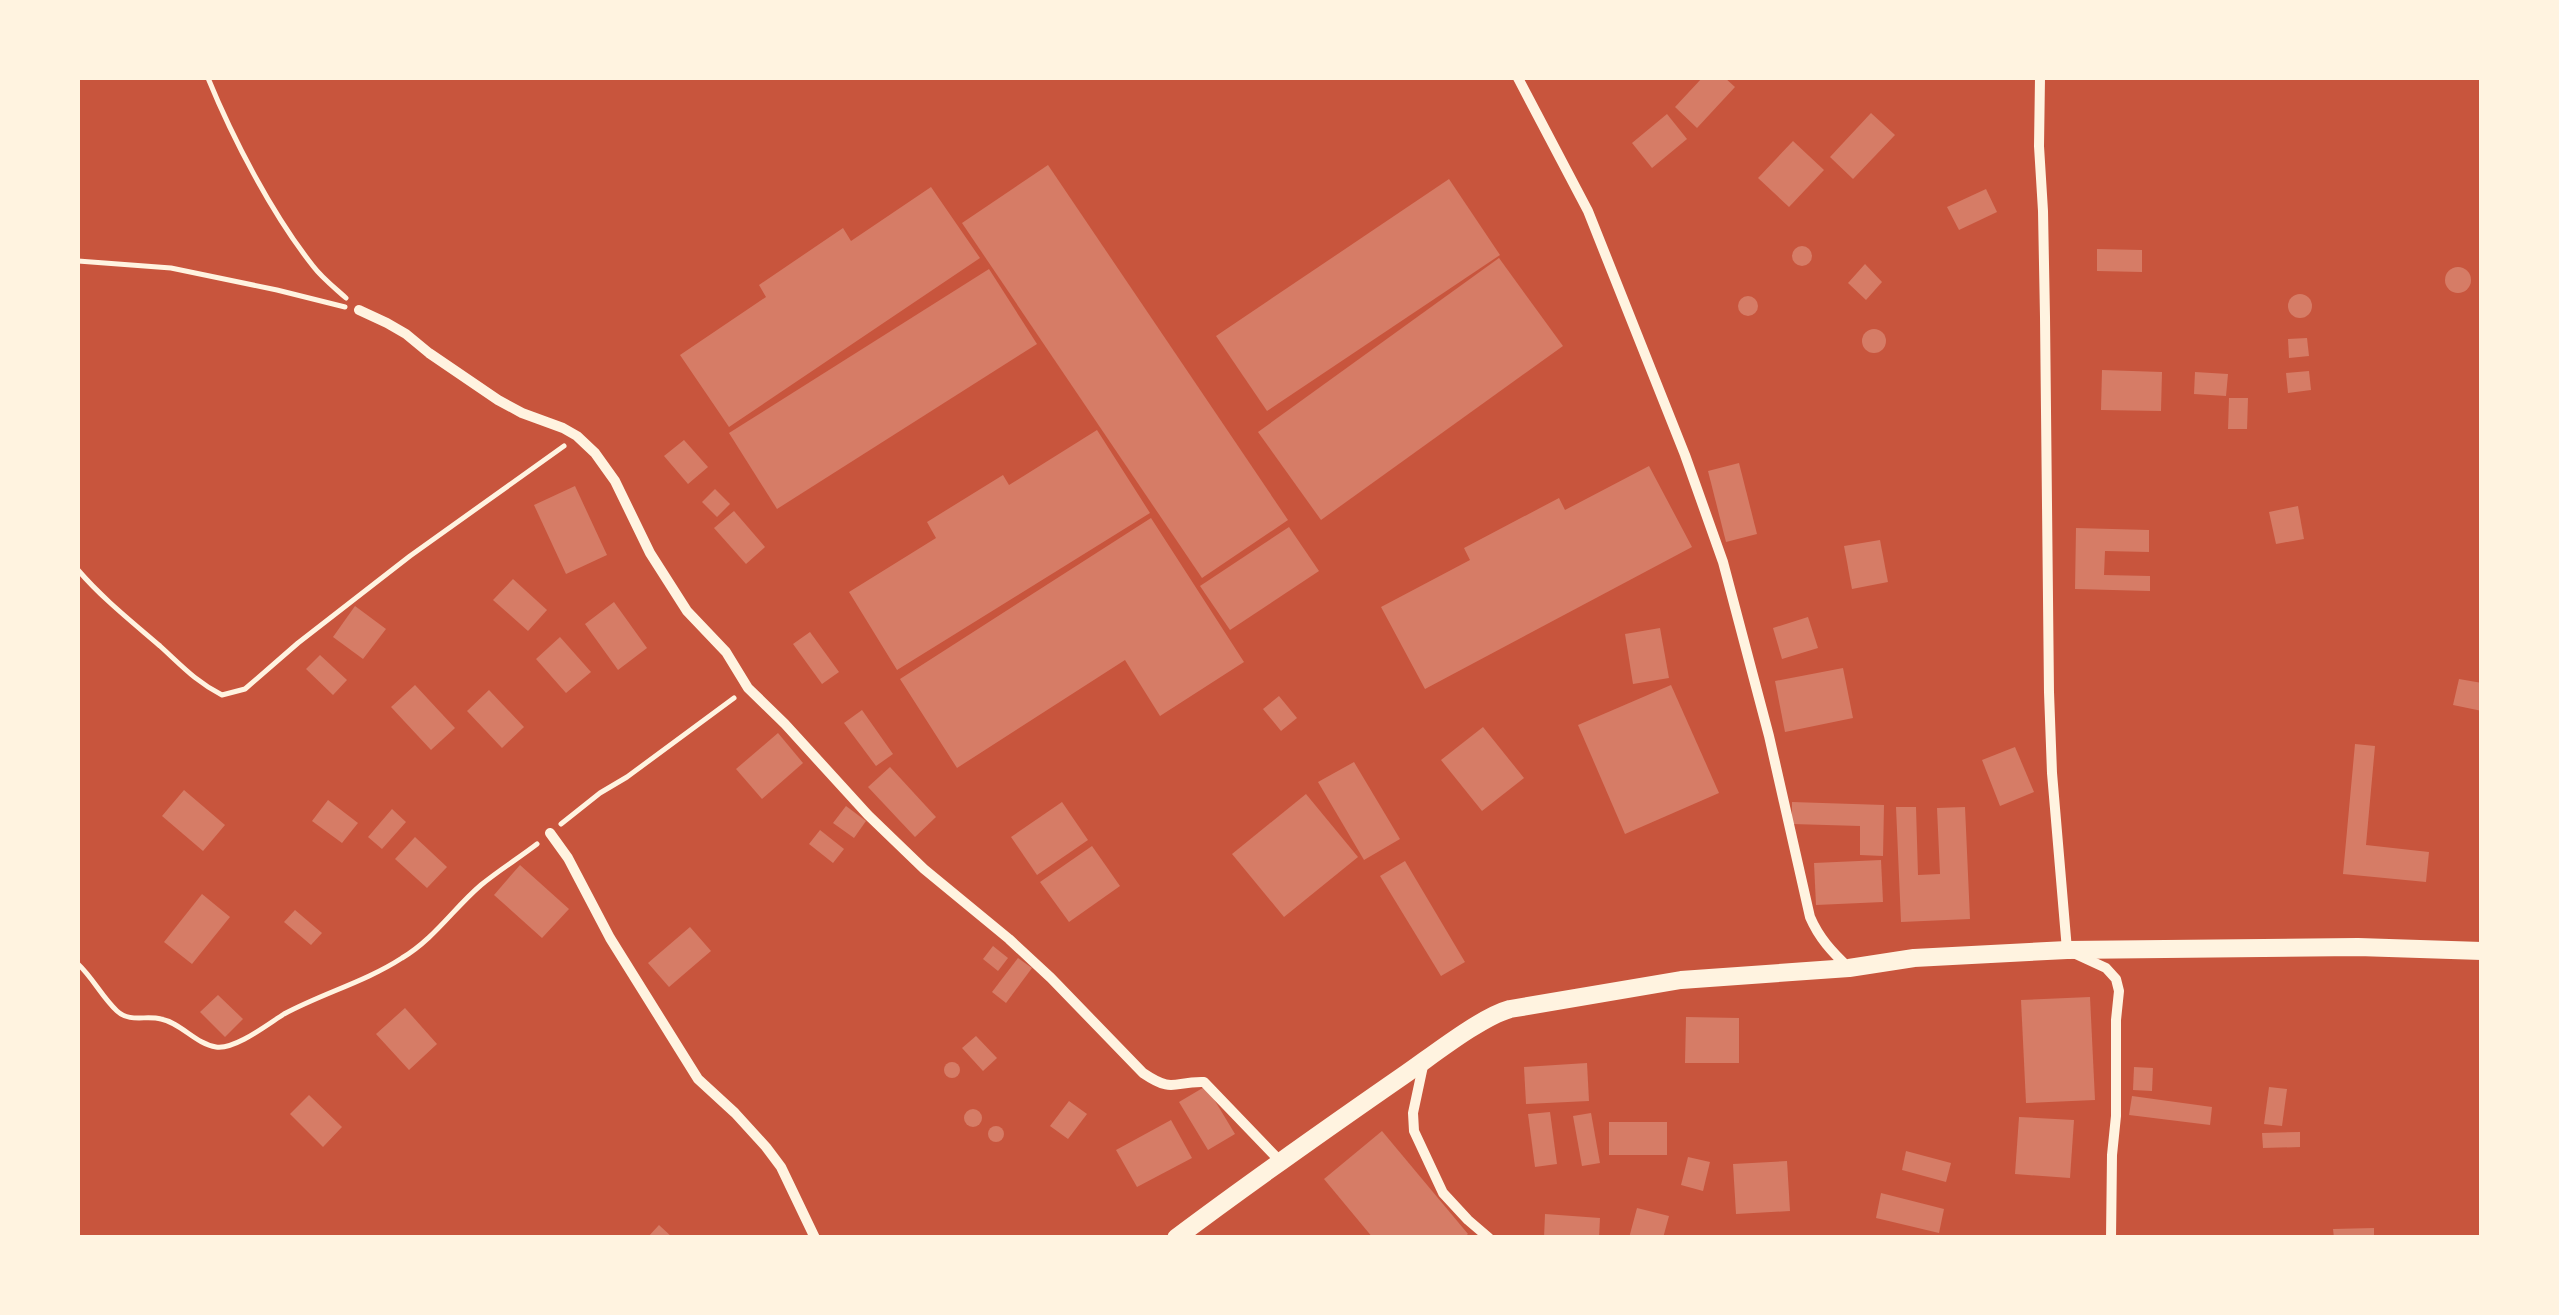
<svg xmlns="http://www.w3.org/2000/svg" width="2559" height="1315" viewBox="0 0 2559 1315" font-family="Quicksand,sans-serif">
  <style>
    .building { fill: #d67c66 }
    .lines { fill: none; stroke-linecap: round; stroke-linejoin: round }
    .path { stroke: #fff3e0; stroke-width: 5 }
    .minor { stroke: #fff3e0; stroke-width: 10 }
    .tertiary { stroke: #fff3e0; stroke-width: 18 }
  </style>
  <rect width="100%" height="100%" fill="#c8553d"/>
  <g class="building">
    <polygon points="1702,78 1725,78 1735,87 1697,128 1675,107"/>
    <polygon points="1871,113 1895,135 1853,179 1830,157"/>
    <polygon points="1667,114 1687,139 1652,168 1632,143"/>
    <polygon points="1793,141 1824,170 1789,207 1758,178"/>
    <polygon points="1048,165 1288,520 1202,578 962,223"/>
    <polygon points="1449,179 1500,255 1267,411 1216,336"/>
    <polygon points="931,187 980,258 729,427 680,355 766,297 759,285 843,228 851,241"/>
    <polygon points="1986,189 1997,212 1959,230 1947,207"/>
    <circle cx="1802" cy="256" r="10"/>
    <polygon points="2097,249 2142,250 2142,272 2097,271"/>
    <polygon points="1499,258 1563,346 1321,520 1258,432"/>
    <polygon points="1865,264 1882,282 1866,300 1848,283"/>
    <circle cx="2458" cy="280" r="13"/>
    <polygon points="989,269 1037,344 777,509 729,433"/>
    <circle cx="2300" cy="306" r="12"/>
    <circle cx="1748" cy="306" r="10"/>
    <circle cx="1874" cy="341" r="12"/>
    <polygon points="2307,338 2309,356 2289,358 2288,339"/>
    <polygon points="2102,370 2162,372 2161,411 2101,410"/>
    <polygon points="2309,371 2311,390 2288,393 2286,373"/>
    <polygon points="2195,372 2228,374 2226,396 2194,394"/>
    <polygon points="2229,398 2248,398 2247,429 2228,429"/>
    <polygon points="1097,430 1150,513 897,670 849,592 936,538 927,522 1003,475 1009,485"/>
    <polygon points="684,440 708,467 688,484 664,456"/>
    <polygon points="1739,463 1757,534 1726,542 1708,471"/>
    <polygon points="1649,466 1692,547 1425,689 1381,607 1470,560 1464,548 1559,498 1565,510"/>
    <polygon points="575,486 607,555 566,574 534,505"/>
    <polygon points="715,489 730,504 717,517 702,502"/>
    <polygon points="2298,506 2304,539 2276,544 2269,512"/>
    <polygon points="734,511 765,547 746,564 714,528"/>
    <polygon points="1151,518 1244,662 1160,716 1125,660 957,768 900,679"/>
    <polygon points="1289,527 1319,571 1230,630 1200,586"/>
    <polygon points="2076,528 2149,530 2149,552 2105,551 2104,575 2150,576 2150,591 2075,589"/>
    <polygon points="1880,540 1888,582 1852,589 1844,546"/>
    <polygon points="513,579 547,610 528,631 493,600"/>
    <polygon points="614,602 647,648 618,670 585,624"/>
    <polygon points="355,606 386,629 363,659 333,637"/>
    <polygon points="1808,617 1818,648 1782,659 1773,628"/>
    <polygon points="1660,628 1669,678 1633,684 1625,634"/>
    <polygon points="810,632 839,672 822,684 793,644"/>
    <polygon points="560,637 591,672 566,693 536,659"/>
    <polygon points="320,655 347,680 333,695 306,669"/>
    <polygon points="1843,668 1853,718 1785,732 1775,681"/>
    <polygon points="2459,679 2482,683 2482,711 2453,705"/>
    <polygon points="415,685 455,728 431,750 391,707"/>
    <polygon points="1671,685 1719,793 1625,834 1578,725"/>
    <polygon points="489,690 524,727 502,748 467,711"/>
    <polygon points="1279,696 1297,718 1281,731 1263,709"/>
    <polygon points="862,710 893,754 876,766 844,723"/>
    <polygon points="1483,727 1524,778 1482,811 1441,760"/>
    <polygon points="778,733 803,763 762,799 736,769"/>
    <polygon points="2355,744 2375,746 2366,845 2429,852 2426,882 2343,874"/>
    <polygon points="2015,747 2034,792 2000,806 1982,760"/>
    <polygon points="1354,762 1400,839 1364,860 1318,782"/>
    <polygon points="890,767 936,817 915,837 868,787"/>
    <polygon points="184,790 225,825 203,851 162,816"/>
    <polygon points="1306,794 1358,857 1284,917 1232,854"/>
    <polygon points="328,800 358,823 342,843 312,821"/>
    <polygon points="1062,802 1088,840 1037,875 1011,837"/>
    <polygon points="1792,802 1884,805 1883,856 1860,855 1860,826 1792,824"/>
    <polygon points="846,806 866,821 854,838 833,823"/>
    <polygon points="1896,807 1916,807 1918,875 1940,874 1937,808 1965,807 1970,919 1901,922"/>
    <polygon points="392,809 406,822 382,849 368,837"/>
    <polygon points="820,830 844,849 833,863 809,844"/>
    <polygon points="415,837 447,867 427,888 395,859"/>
    <polygon points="1092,846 1120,886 1069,922 1040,882"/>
    <polygon points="1881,860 1883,902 1816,905 1814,863"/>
    <polygon points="1405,861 1465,962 1441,976 1380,876"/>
    <polygon points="520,865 569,909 542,938 494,895"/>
    <polygon points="202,894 230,917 192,964 164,942"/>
    <polygon points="295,910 322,933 311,945 284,922"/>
    <polygon points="690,927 711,951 669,987 648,963"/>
    <polygon points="993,946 1008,958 998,971 983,959"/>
    <polygon points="1018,958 1032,968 1006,1003 992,992"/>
    <polygon points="218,995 243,1019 225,1037 200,1012"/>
    <polygon points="2090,997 2095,1100 2026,1103 2021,1000"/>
    <polygon points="405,1008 437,1044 409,1070 376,1034"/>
    <polygon points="1686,1017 1739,1018 1739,1063 1685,1063"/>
    <polygon points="976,1036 997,1058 983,1071 962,1048"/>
    <circle cx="952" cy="1070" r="8"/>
    <polygon points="1587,1063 1589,1101 1526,1104 1524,1067"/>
    <polygon points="2134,1067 2153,1068 2152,1091 2133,1090"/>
    <polygon points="1206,1086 1235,1134 1208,1150 1179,1102"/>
    <polygon points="2269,1087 2287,1089 2282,1126 2264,1124"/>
    <polygon points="309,1095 342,1127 323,1147 290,1114"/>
    <polygon points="2132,1096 2212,1107 2210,1125 2129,1115"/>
    <polygon points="1069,1101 1087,1114 1068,1139 1050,1126"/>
    <circle cx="973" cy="1118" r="9"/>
    <polygon points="1550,1112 1557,1164 1535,1167 1528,1114"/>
    <polygon points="1591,1113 1600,1163 1582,1166 1573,1116"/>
    <polygon points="2019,1117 2074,1120 2070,1178 2015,1174"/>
    <polygon points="1171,1120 1192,1158 1137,1187 1116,1150"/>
    <rect x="1609" y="1122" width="58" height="33"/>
    <circle cx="996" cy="1134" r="8"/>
    <polygon points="1382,1131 1468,1234 1463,1238 1373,1238 1324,1179"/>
    <polygon points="2300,1132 2300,1147 2263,1148 2262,1133"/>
    <polygon points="1906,1151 1951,1163 1946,1182 1902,1170"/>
    <polygon points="1688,1157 1710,1162 1703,1191 1681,1185"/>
    <polygon points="1787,1161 1790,1211 1736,1214 1733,1164"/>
    <polygon points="1881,1193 1944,1209 1939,1233 1876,1218"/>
    <polygon points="1637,1208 1669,1216 1663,1238 1629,1238"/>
    <polygon points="1545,1214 1600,1218 1599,1238 1544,1238"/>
    <polygon points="659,1225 673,1238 647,1238"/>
    <polygon points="2374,1228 2374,1238 2334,1238 2333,1229"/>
  </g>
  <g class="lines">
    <g class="path">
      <path d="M208 78C233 139 272 214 313 266 322 278 335 288 346 298"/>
      <polyline points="78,261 171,268 277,290 345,307"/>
      <path d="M78 570C102 598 131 621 160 646 182 666 195 681 222 695L245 689 298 643 410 556 564 446"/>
      <polyline points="561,824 600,793 627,777 734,698"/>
      <path d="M78 964C93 978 102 997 117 1011 130 1023 146 1015 161 1019 181 1023 196 1044 216 1047 235 1050 268 1024 284 1014 323 993 365 982 402 958 434 939 454 908 481 885 499 870 519 858 537 844"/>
    </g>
    <g class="minor">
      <path d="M1518 78 1588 211 1685 455 1723 562 1769 736 1810 917C1819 938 1832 952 1849 968"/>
      <polyline points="2040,78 2039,146 2043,211 2045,317 2049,692 2052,773 2067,950 2106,968 2116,979 2119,991 2116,1020 2116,1116 2112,1155 2111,1238"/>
      <path d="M359 310 387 323 406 334 429 353 498 400 522 413 563 428 577 436 595 453 615 481 650 553 687 611 726 652 748 688 785 724 868 815 924 869 1009 939 1051 978 1143 1073C1174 1094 1173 1081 1204 1082L1280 1161"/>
      <polyline points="550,833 568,858 610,938 698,1079 735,1113 766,1147 781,1167 815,1238"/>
      <polyline points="1423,1066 1413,1113 1414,1131 1443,1193 1468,1220 1489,1238"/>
    </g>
    <path class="tertiary" d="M1176 1238C1252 1181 1329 1127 1407 1073 1433 1055 1481 1017 1510 1009L1681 980 1849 968 1914 958 2067 950 2358 947 2482 951"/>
  </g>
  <rect width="2559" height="1315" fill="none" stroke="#fff3e0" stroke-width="160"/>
</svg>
